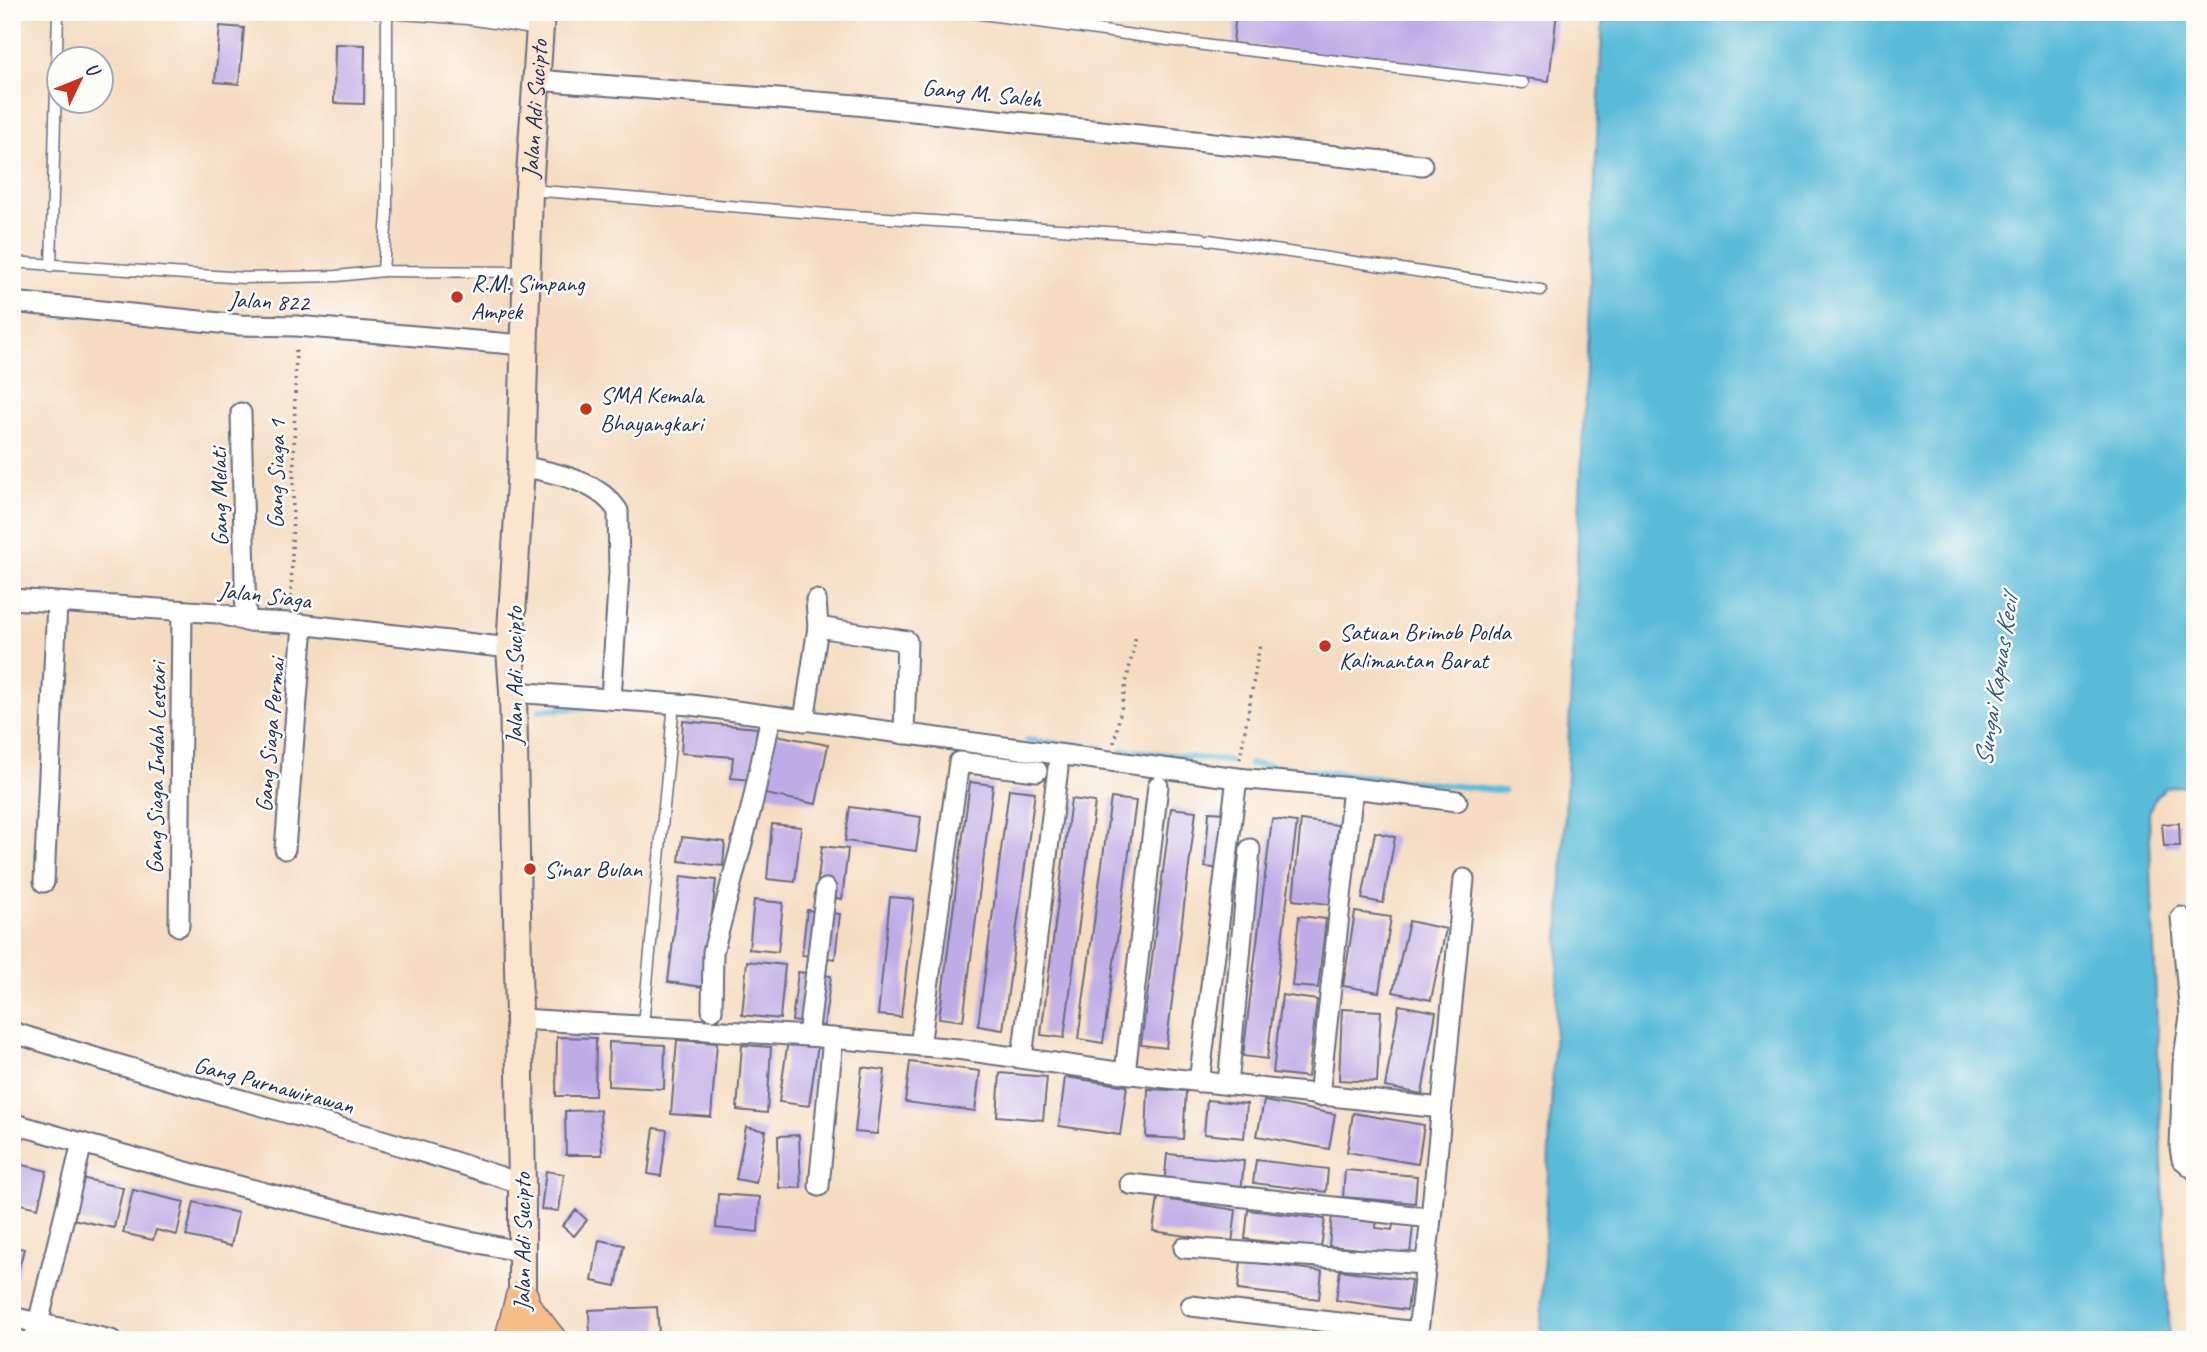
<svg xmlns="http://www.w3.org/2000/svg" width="2207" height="1352" viewBox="0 0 2207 1352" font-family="Caveat,sans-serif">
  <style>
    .water { fill: #5abbd9; stroke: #3a759c; stroke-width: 2 }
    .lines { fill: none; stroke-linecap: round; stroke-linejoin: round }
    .stream { stroke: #5abbd9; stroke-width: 6 }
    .building { fill: #beace6 }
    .service-casing { stroke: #676c80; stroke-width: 13 }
    .minor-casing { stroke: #676c80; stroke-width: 23 }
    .secondary-casing { stroke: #676c80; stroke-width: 30 }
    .trunk-casing { stroke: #676c80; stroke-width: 35 }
    .path { stroke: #676c80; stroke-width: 3.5; stroke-dasharray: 2 5; stroke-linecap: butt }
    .service { stroke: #fff; stroke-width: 10 }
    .minor { stroke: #fff; stroke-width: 19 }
    .secondary { stroke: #fce5cf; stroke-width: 26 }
    .trunk { stroke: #f7bd88; stroke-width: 32 }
    .poi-dot { fill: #c8321e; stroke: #fdfcf7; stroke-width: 2.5 }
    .labels { text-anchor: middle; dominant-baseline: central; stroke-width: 5; stroke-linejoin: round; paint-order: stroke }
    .street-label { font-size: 24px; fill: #1b2f5e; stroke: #fdfcf7 }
    .poi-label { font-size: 24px; fill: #1b2f5e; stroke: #fdfcf7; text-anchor: start }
    .water-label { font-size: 26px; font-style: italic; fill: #2e5983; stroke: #fdfcf7 }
  </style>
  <rect width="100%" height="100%" fill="#fdfcf7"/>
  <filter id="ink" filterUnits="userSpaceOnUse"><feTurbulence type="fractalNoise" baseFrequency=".0143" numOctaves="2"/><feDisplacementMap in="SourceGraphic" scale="14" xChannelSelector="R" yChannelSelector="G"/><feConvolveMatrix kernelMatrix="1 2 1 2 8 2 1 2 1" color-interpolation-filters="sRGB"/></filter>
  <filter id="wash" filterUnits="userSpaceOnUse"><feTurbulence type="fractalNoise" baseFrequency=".00686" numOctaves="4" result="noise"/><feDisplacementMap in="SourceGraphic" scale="28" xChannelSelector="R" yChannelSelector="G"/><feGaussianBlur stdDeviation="1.57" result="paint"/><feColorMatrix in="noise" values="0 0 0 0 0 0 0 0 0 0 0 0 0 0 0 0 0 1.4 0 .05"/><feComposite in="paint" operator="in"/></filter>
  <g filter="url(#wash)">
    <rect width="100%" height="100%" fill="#f5dcc0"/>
    <polygon class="water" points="1603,12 2195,12 2195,784 2165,788 2155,798 2149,813 2169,1340 1540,1340"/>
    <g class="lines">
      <g class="stream">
        <polyline points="540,710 596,707"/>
        <polyline points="1027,740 1101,748"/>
        <polyline points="1123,750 1229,761"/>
        <polyline points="1250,764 1504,791"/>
      </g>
    </g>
    <g id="blocks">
      <g class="building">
        <polygon points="1236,12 1557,12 1549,81 1233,43"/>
        <polygon points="220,26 244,28 239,84 215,82"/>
        <polygon points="335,44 365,45 364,104 334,103"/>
        <polygon points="683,721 757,728 752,780 731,778 733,757 681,753"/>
        <polygon points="776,735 828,745 816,804 765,794"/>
        <polygon points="970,782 993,785 963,1021 939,1018"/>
        <polygon points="1009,789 1035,792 1003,1030 978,1026"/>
        <polygon points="1111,798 1136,801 1103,1043 1078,1039"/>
        <polygon points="1071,799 1095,802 1064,1038 1041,1035"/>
        <polygon points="850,807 921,817 916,851 845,841"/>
        <polygon points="1171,808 1196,811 1166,1048 1141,1045"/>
        <polygon points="1209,812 1227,813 1222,869 1205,867"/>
        <polygon points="1272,819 1297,822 1267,1059 1243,1056"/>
        <polygon points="1301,820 1338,825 1330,904 1293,900"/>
        <polygon points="2179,823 2180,846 2164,846 2162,824"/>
        <polygon points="772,824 801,827 795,882 767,879"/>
        <polygon points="1375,832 1395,837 1383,903 1362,899"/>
        <polygon points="682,837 725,842 723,866 679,861"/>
        <polygon points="822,846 848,849 842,899 816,895"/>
        <polygon points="681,876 716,880 703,987 668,982"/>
        <polygon points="890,897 914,899 901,1017 878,1015"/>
        <polygon points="754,900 783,903 778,952 749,949"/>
        <polygon points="807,910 840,914 835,959 802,955"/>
        <polygon points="1355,912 1391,917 1379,992 1343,986"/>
        <polygon points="1299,916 1326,919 1318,988 1292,986"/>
        <polygon points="1409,921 1446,929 1431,1000 1393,992"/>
        <polygon points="747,961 785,965 780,1019 742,1015"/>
        <polygon points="798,972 831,976 824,1026 792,1021"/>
        <polygon points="1282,995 1317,1000 1308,1077 1273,1073"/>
        <polygon points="1399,1005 1436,1012 1422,1094 1385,1087"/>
        <polygon points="1342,1009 1381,1011 1377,1082 1339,1080"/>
        <polygon points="557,1037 596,1038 595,1096 556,1096"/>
        <polygon points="677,1040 717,1043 711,1117 671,1114"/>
        <polygon points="788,1040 818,1044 809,1106 779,1102"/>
        <polygon points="609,1042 665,1045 664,1089 608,1086"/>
        <polygon points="742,1045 771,1047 767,1113 737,1110"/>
        <polygon points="910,1062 980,1071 975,1111 905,1102"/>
        <polygon points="862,1067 885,1070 877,1134 855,1132"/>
        <polygon points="1000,1073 1047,1077 1043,1120 997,1116"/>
        <polygon points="1065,1077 1127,1086 1120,1135 1059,1126"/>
        <polygon points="1148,1089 1186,1091 1183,1139 1146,1137"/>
        <polygon points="1207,1100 1247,1104 1244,1138 1204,1134"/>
        <polygon points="1264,1101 1335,1114 1329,1149 1257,1136"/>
        <polygon points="600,1110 602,1155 566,1155 565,1111"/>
        <polygon points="1353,1113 1424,1125 1418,1164 1347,1152"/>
        <polygon points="746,1127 766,1131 756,1183 736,1179"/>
        <polygon points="654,1128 667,1130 661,1176 648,1174"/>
        <polygon points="799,1135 801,1188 779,1188 778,1136"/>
        <polygon points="1167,1154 1244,1161 1241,1193 1164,1185"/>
        <polygon points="1256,1160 1328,1169 1326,1192 1253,1183"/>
        <polygon points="12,1162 47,1171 38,1208 12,1202"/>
        <polygon points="1345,1170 1417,1176 1415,1203 1343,1197"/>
        <polygon points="546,1171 564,1174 559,1211 541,1209"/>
        <polygon points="77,1177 123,1188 114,1228 68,1218"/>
        <polygon points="133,1190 184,1202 177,1235 156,1230 153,1240 123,1233"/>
        <polygon points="718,1194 760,1197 758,1232 716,1228"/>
        <polygon points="1158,1198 1236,1210 1232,1243 1153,1231"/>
        <polygon points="194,1202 238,1213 231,1246 186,1236"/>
        <polygon points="576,1210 587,1220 574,1236 562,1226"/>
        <polygon points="1248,1210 1325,1219 1321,1248 1245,1239"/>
        <polygon points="1332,1214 1377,1219 1376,1228 1392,1230 1393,1224 1413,1226 1410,1254 1329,1246"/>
        <polygon points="599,1240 624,1245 616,1286 592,1281"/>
        <polygon points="12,1246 24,1249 13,1291 12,1291"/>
        <polygon points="1241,1261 1322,1271 1319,1299 1238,1290"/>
        <polygon points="1340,1270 1411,1280 1407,1310 1336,1300"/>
        <polygon points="657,1307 659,1333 590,1337 589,1310"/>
      </g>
    </g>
  </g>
  <g filter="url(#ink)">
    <use href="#blocks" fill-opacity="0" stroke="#676c80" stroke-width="2"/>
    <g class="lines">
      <g class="service-casing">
        <g id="service">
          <polyline points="376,12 468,19 539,30"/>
          <polyline points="387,12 387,214 383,271 527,272"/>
          <polyline points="968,12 1211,46 1523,83"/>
          <polyline points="530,190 839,215 1202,238"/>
          <polyline points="1209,240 1541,290"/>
          <polyline points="12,262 244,278 337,276 383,271"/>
          <polyline points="51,266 58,12"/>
          <polyline points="643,1025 674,703"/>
        </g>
      </g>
      <g class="minor-casing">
        <g id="minor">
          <polyline points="536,80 856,105 1422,165"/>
          <polyline points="12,302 240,325 296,326 523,345"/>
          <polyline points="241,413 246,621"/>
          <path d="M521 466C554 473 598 480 618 511L619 573 611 699"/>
          <polyline points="12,599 218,613 246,621 290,623 510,648"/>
          <polyline points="816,600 818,627"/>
          <polyline points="513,692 691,705 1237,778 1353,788 1457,801"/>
          <polyline points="804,721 818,627 907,641 904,734"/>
          <polyline points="285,849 303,625"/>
          <polyline points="44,882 57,603"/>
          <polyline points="2181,917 2190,1016 2183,1064 2180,1147 2182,1159 2195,1170"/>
          <polyline points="179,926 182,611"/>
          <polyline points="712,1010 713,952 752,805 771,716"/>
          <polyline points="520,1019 808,1036 957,1049 1131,1074 1441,1108"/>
          <path d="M12 1032C181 1087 354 1127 522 1184"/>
          <polyline points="808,1036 826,889"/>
          <polyline points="920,1046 959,762 1037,771"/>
          <polyline points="1022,1058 1058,768"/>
          <polyline points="1125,1073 1158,786"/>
          <polyline points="1199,1082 1237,778"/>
          <polyline points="1228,1085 1250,849"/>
          <polyline points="1319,1096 1353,788"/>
          <path d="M12 1123C181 1172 351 1218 523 1252"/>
          <polyline points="1130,1184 1431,1218"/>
          <polyline points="819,1186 833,1038"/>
          <polyline points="1184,1248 1426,1264"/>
          <polyline points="1191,1306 1418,1332 1431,1218 1464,879"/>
          <polyline points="12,1317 111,1340"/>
          <polyline points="34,1340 82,1143"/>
        </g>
      </g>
      <g class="secondary-casing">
        <g id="secondary">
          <path id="s1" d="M522 1317V1184L513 692 510 648 521 466 529 190 541 12"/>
        </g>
      </g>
      <g class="trunk-casing">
        <g id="trunk">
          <polyline points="522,1304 550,1340"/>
          <polyline points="511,1340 522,1297"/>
        </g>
      </g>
      <g class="path">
        <polyline points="291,604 296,345"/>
        <polyline points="1114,743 1136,635"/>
        <polyline points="1240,759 1260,644"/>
      </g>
      <use href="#service" class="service"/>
      <use href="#minor" class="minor"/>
      <use href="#secondary" class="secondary"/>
      <use href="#trunk" class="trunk"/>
    </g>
  </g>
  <g class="poi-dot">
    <circle cx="457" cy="297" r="7"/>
    <circle cx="586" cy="409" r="7"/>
    <circle cx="1325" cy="646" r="7"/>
    <circle cx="530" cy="869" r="7"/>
  </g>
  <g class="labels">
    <g class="street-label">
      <text transform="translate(982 93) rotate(6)">Gang M. Saleh</text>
      <text stroke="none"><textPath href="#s1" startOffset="1209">Jalan Adi Sucipto</textPath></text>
      <text transform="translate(269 301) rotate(3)">Jalan 822</text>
      <text transform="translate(276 474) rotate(-89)">Gang Siaga 1</text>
      <text transform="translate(219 497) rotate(-91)">Gang Melati</text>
      <text transform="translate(265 595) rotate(7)">Jalan Siaga</text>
      <text transform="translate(514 676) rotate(-90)">Jalan Adi Sucipto</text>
      <text transform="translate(270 735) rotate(-85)">Gang Siaga Permai</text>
      <text transform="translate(156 768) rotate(-89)">Gang Siaga Indah Lestari</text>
      <text transform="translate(274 1085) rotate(15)">Gang Purnawirawan</text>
      <text transform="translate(522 1242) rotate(-90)">Jalan Adi Sucipto</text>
    </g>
    <g class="poi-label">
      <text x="471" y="283">R.M. Simpang<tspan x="471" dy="28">Ampek</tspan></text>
      <text x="600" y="395">SMA Kemala<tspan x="600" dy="28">Bhayangkari</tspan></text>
      <text x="1339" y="632">Satuan Brimob Polda<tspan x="1339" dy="28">Kalimantan Barat</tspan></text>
      <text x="544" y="869">Sinar Bulan</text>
    </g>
    <g class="water-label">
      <text transform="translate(1996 681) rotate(-81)">Sungai Kapuas Kecil</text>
    </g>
  </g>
  <rect width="2207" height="1352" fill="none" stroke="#fdfcf7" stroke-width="42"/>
  <g transform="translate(80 80) rotate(47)"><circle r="33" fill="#fdfcf7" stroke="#a3aaba" stroke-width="2"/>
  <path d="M0-5L12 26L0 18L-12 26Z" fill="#c8321e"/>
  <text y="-10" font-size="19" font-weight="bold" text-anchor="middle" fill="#1b2f5e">U</text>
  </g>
</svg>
